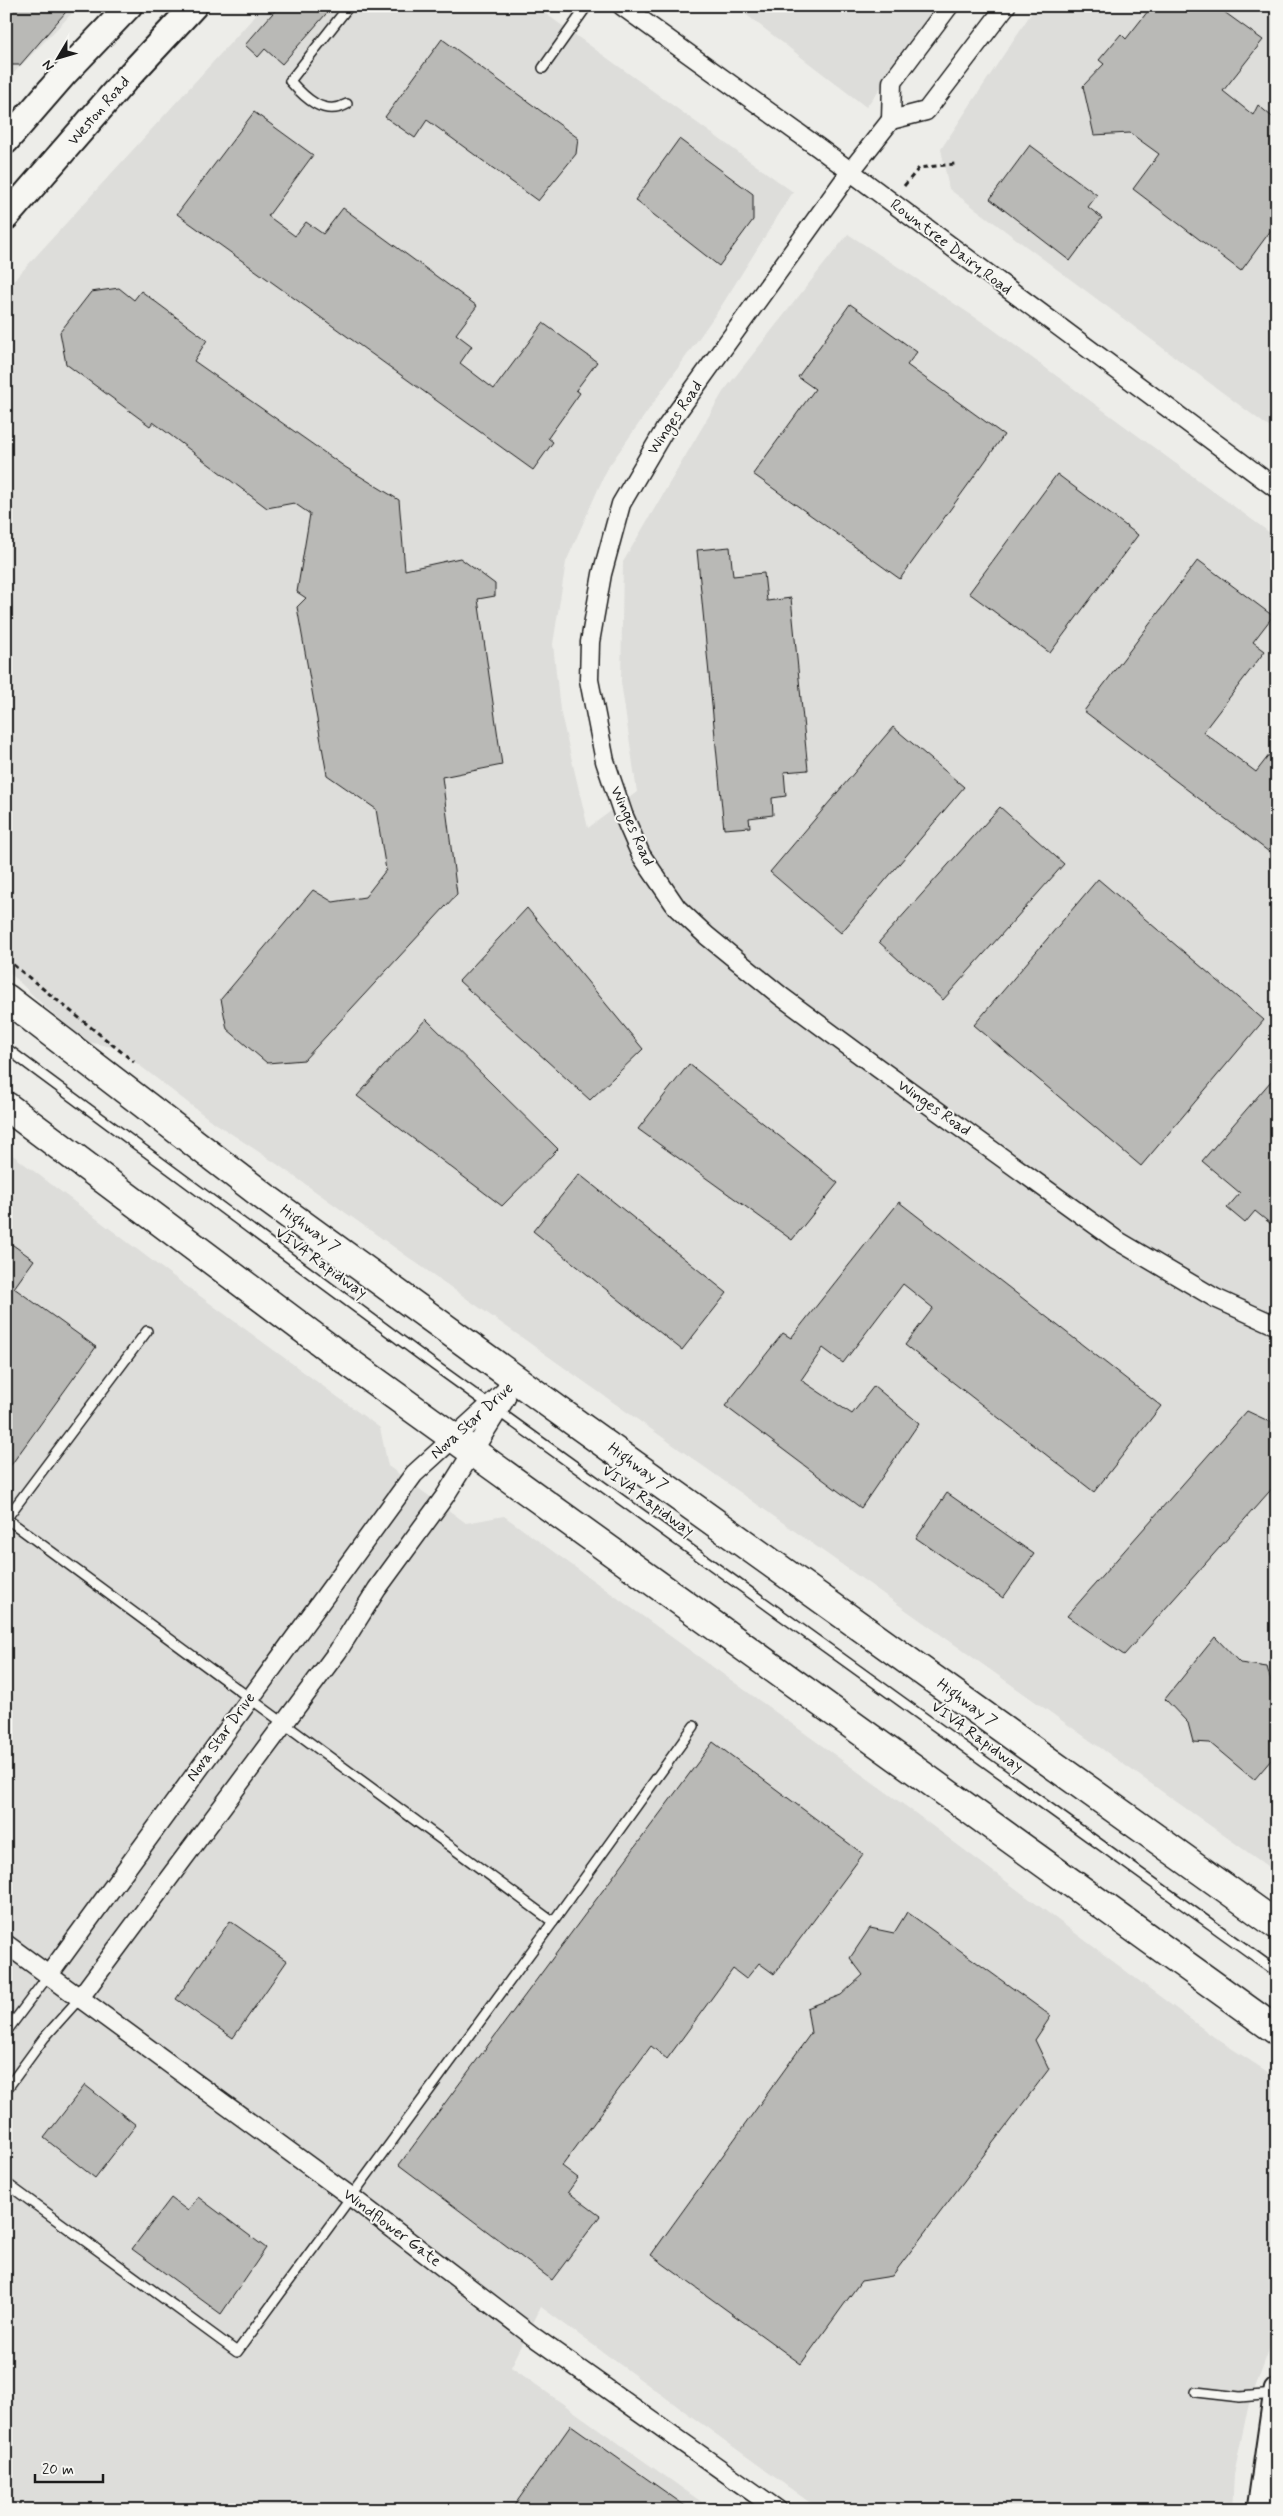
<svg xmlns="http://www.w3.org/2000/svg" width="1283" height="2516" viewBox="0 0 1283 2516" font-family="Mynerve,sans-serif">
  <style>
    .built { fill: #ddddda }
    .building { fill: #b9b9b6; stroke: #1c1c1c }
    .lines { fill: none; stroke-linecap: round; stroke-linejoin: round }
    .lane-casing { stroke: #1c1c1c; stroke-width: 12 }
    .street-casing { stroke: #1c1c1c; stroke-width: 21 }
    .secondary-casing { stroke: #1c1c1c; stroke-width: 29 }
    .primary-casing { stroke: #1c1c1c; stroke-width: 31 }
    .path { stroke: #1c1c1c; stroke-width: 3; stroke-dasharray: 5 4; stroke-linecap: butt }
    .lane { stroke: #f6f6f2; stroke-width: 9 }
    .street { stroke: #f6f6f2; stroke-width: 18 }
    .secondary { stroke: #f6f6f2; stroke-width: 25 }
    .primary { stroke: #f6f6f2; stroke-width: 28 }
    .labels { text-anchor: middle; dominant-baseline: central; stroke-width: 4; stroke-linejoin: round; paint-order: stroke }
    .street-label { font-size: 16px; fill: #1c1c1c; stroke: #f6f6f2 }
  </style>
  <rect width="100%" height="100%" fill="#edede9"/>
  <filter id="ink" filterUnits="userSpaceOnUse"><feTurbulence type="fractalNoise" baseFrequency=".02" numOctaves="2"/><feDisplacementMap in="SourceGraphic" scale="10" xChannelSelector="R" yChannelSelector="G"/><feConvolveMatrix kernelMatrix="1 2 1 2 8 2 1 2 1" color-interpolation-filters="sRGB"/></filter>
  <g filter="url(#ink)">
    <g class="built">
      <polygon points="6,6 79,6 6,81"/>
      <polygon points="264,6 535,6 793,192 720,308 607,469 566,562 553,644 560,710 588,828 637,792 621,682 623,562 723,392 848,234 990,327 1277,538 1277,1873 274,1162 209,1119 117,1048 88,1042 45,1007 6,969 6,289"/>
      <polygon points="735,6 943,6 866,107"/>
      <polygon points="1036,6 1277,6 1277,433 949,189 941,149"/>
      <polygon points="6,1150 159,1266 380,1428 388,1466 466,1523 504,1516 911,1810 1214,2037 1277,2078 1277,2328 1248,2407 1234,2475 1232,2510 820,2510 541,2307 511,2367 713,2510 6,2510"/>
    </g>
    <g class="building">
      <polygon points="6,6 71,6 20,65 6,65"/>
      <polygon points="279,6 333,6 282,64 265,49 258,57 245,45"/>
      <polygon points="1152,6 1216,6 1263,40 1223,91 1253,115 1258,105 1277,121 1277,222 1241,271 1133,189 1159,154 1130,133 1094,135 1083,86 1104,64 1099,60 1121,34 1126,39"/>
      <polygon points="442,39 578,138 576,154 538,201 427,120 415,138 385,117"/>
      <polygon points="254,112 313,155 268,216 295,236 306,222 323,234 343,208 477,306 456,334 472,346 460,363 494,389 543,323 597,362 576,390 580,393 548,438 553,442 533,470 177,214"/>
      <polygon points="679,139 753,194 753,220 719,266 635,200"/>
      <polygon points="1030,145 1097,195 1088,207 1102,218 1070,261 990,199"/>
      <polygon points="119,288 134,300 141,291 207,340 194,361 345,467 399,500 405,570 460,558 495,584 495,596 478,599 502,765 442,777 457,894 304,1060 267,1063 227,1029 221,999 313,890 333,902 365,897 386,870 376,809 327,775 297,607 306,598 297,592 310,514 294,503 267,508 153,422 150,426 66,364 60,332 91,292"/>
      <polygon points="850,304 917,352 907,365 1004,435 900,579 753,474 815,389 798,377"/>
      <polygon points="1057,474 1138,535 1050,653 969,593"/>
      <polygon points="730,547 733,576 764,573 767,601 791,598 808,770 784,772 786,796 772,798 773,815 749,818 750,827 724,829 697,550"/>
      <polygon points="1198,560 1273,616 1253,642 1265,651 1203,732 1256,772 1277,745 1277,858 1084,711"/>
      <polygon points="893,727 964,787 841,933 770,872"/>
      <polygon points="1000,807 1064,864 943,1000 879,942"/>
      <polygon points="1098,879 1264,1020 1141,1166 974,1025"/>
      <polygon points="527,908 643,1049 590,1100 459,981"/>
      <polygon points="426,1019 558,1149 502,1206 357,1096"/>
      <polygon points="689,1064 838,1183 792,1240 638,1129"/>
      <polygon points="1277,1074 1277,1229 1255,1211 1245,1223 1227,1208 1240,1193 1202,1161"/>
      <polygon points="579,1174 727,1293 682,1350 533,1231"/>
      <polygon points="899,1202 1161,1406 1094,1492 905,1345 933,1308 903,1284 843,1363 823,1348 801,1380 852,1414 874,1386 919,1423 861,1508 725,1406 783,1333 791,1338"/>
      <polygon points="6,1240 34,1260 14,1288 96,1347 6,1472"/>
      <polygon points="1247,1411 1277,1425 1277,1483 1124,1655 1067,1616"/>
      <polygon points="947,1493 1034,1554 1003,1598 916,1538"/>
      <polygon points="1215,1637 1240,1663 1267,1667 1272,1685 1277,1690 1277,1753 1254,1780 1210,1743 1193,1742 1188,1723 1165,1699"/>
      <polygon points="713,1742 863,1854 774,1974 759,1963 746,1979 733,1969 667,2059 651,2046 562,2166 578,2178 568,2192 600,2216 552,2280 399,2165"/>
      <polygon points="907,1912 1051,2016 1035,2040 1049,2069 892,2276 861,2281 801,2364 651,2255 811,2033 807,2008 841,1995 863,1975 850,1958 870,1928 894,1933"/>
      <polygon points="230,1921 287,1961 233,2038 176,1999"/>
      <polygon points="85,2085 136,2125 95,2178 44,2138"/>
      <polygon points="198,2197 266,2248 221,2314 132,2249 171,2198 188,2211"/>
      <polygon points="571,2425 691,2510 511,2510"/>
    </g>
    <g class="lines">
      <g class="lane-casing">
        <g id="lane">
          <polyline points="543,68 587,6"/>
          <path d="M347 104C324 117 305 98 290 81L349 6"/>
          <polyline points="6,1048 434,1365 1277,1972"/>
          <polyline points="6,1519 147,1331"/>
          <polyline points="553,1922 694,1726"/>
          <polyline points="6,2032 48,1976"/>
          <polyline points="6,2090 44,2038 79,1999"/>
          <polyline points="6,2183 237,2352 553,1922 7,1519"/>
          <polyline points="1196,2392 1240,2397 1274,2394"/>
        </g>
      </g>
      <g class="street-casing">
        <g id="street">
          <polyline points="622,6 819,148 1277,489"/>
          <polyline points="1006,6 926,111 891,120 850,172 665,429 621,504 602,574 590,642 589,680 605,761 623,814 641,855 677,908 707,936 782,997 878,1068 1115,1239 1215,1298 1277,1326"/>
          <polyline points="891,120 892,82 949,6"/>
          <polyline points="6,1944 350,2196 534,2337 778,2510"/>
          <polyline points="48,1976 414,1474 517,1380"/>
          <polyline points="79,1999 338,1651 377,1589 445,1496 506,1398"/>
        </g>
      </g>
      <g class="secondary-casing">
        <g id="secondary">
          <polyline points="6,141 65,73 129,6"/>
          <polyline points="6,217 126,79 194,6"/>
          <polyline points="1260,2510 1277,2391"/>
        </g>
      </g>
      <g class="primary-casing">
        <g id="primary">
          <polyline points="6,998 266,1198 580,1426 1277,1925"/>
          <polyline points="6,1106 329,1348 1277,2031"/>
        </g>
      </g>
      <g class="path">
        <polyline points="904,186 919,168 955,164"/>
        <polyline points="6,959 134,1062"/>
      </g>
      <use href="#lane" class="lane"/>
      <use href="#street" class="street"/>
      <use href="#secondary" class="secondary"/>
      <use href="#primary" class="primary"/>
    </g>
  </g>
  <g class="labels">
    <g class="street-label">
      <text transform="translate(99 111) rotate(-49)">Weston Road</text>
      <text transform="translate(951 247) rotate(37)">Rowntree Dairy Road</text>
      <text transform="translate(675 418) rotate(-56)">Winges Road</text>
      <text transform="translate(632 826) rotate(66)">Winges Road</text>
      <text transform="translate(934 1108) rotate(35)">Winges Road</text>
      <text transform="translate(310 1229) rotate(36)">Highway 7</text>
      <text transform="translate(321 1263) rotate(36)">VIVA Rapidway</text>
      <text transform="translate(472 1421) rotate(-42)">Nova Star Drive</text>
      <text transform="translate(638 1467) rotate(36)">Highway 7</text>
      <text transform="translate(648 1501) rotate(36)">VIVA Rapidway</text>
      <text transform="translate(967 1703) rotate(36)">Highway 7</text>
      <text transform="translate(221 1737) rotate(-54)">Nova Star Drive</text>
      <text transform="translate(977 1737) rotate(36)">VIVA Rapidway</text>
      <text transform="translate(392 2228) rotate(37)">Windflower Gate</text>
    </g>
  </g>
  <rect width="1283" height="2516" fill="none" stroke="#f6f6f2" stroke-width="25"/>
  <rect x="12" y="12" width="1258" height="2491" fill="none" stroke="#1c1c1c" stroke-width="2" filter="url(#ink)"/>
  <g transform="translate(58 58) rotate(232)" stroke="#f6f6f2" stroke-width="4" paint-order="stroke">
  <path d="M0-4L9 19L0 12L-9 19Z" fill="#1c1c1c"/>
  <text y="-8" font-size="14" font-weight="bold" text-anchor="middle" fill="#1c1c1c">N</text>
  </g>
  <path d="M35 2474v8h68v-8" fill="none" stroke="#1c1c1c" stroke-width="2.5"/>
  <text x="42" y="2474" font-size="15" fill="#1c1c1c" stroke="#f6f6f2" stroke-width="4" paint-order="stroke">20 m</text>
</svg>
